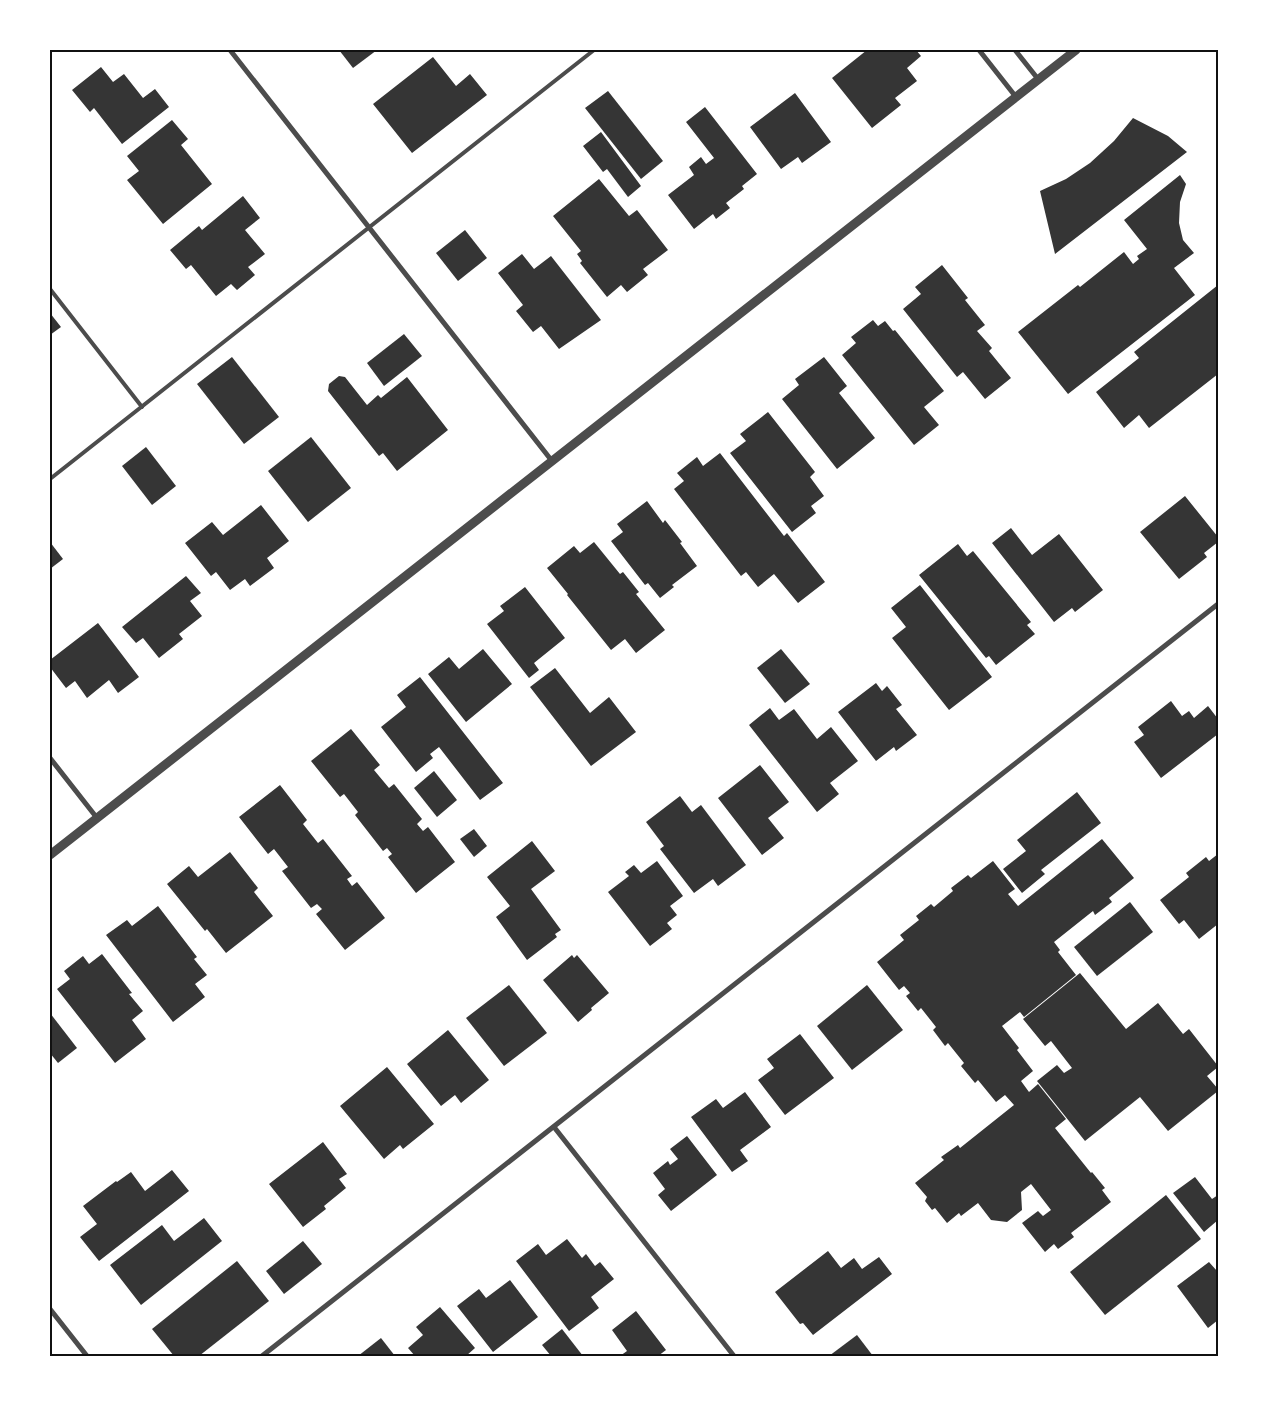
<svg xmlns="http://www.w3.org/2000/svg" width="1268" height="1406" viewBox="0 0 1268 1406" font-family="'Fira Sans Condensed',sans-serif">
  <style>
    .building { fill: #353535 }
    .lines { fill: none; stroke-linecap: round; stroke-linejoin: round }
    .service { stroke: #4c4c4c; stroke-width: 4 }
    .minor { stroke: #4c4c4c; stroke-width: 5 }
    .tertiary { stroke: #4c4c4c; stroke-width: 9 }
    .neatline { fill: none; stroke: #111; stroke-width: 2 }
  </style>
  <rect width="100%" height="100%" fill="#fff"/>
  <g class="building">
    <polygon points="339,50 377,50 353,68"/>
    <polygon points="867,50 916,50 921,56 907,68 917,81 895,98 901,105 872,128 832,78"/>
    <polygon points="433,57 456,86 470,74 487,95 412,153 373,104"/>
    <polygon points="101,67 113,82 124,74 143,98 155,89 169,107 122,144 94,108 90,112 72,90"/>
    <polygon points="608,91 663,161 641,179 585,108"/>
    <polygon points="795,93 831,142 802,163 798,157 781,169 750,127"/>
    <polygon points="705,107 757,174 742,186 744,189 726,203 730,208 716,219 713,214 694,229 668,195 694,175 689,167 701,157 706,164 714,158 686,122"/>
    <polygon points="1133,118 1168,136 1187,152 1055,254 1040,191 1066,179 1090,163 1114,141"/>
    <polygon points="172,120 188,139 181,145 212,184 163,224 127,180 139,171 127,156"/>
    <polygon points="601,132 641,186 628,197 607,169 603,172 583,146"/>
    <polygon points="1180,175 1186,184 1180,202 1179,223 1183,240 1194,253 1174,268 1195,295 1068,394 1018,332 1078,285 1080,287 1124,252 1133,264 1139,259 1137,256 1147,249 1124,220"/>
    <polygon points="599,179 629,216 637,210 668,250 643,269 648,275 627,292 621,285 607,297 580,263 582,261 577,254 581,251 553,216"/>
    <polygon points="243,196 260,218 245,230 265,254 248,267 255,275 237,290 231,284 216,296 191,265 186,269 170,250 199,226 202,230"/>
    <polygon points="465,230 487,258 458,281 436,253"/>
    <polygon points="522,254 534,269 551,256 601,320 559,349 541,326 533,332 516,311 523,305 498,273"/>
    <polygon points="942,265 968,298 965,300 985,325 977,331 992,348 989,351 1011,378 985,399 963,372 957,377 903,309 921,294 915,287"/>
    <polygon points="1218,285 1218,374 1149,428 1139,415 1124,428 1096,392 1139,358 1134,352"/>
    <polygon points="50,313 61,327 50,335"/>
    <polygon points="873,320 878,326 885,321 893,331 895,330 944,391 924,407 939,425 914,445 842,355 856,343 851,337"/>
    <polygon points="404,334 422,356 384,386 367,363"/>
    <polygon points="232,357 279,417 244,444 197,384"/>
    <polygon points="824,357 847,386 839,393 875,438 837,469 782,399 799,385 795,379"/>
    <polygon points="339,376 345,377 367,405 378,395 381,398 407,377 448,430 397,471 383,453 379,456 328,391 329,384"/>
    <polygon points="768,412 815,472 810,477 824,496 811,506 816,513 792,532 730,453 746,441 740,434"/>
    <polygon points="311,437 351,488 308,522 268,471"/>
    <polygon points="146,447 176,486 152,505 122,466"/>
    <polygon points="720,453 784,536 787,533 825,582 798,603 774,574 758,587 746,572 741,576 674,489 684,481 677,473 697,457 703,466"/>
    <polygon points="1185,496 1218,537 1218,542 1204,553 1207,557 1179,579 1140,532"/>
    <polygon points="647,501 663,523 665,520 682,542 680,543 697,566 672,585 674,587 660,598 648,583 645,585 611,541 623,532 617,524"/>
    <polygon points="261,505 289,541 267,558 274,568 250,586 245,579 230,590 216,572 211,576 185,543 212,522 223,535"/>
    <polygon points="1011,528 1032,555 1059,534 1103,590 1075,612 1072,608 1054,622 992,543"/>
    <polygon points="50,542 63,559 50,569"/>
    <polygon points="594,542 620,574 623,572 639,592 636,594 665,630 636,653 625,639 611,650 567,595 568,594 547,568 574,546 580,553"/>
    <polygon points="958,544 967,556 973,551 1031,622 1027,625 1035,634 996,665 989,656 986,658 919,575"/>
    <polygon points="186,576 201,593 190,601 202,616 179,634 183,639 159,658 143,638 136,643 122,627"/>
    <polygon points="920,585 992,677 949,710 892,638 906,627 891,608"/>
    <polygon points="525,587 565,638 534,663 539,670 529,678 487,624 504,611 500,606"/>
    <polygon points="98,623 139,677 118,693 109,680 87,698 75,681 66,688 50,667 50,660"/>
    <polygon points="483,649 512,684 466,722 428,674 449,657 459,669"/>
    <polygon points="781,649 810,684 785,703 757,668"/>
    <polygon points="555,668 590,713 609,697 636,732 591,766 530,687"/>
    <polygon points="420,677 503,783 480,800 439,747 430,754 433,758 416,772 381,727 406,707 397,695"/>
    <polygon points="876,683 882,691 887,686 902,705 896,709 917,735 896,751 894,747 876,761 838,712"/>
    <polygon points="1171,701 1182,716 1189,711 1194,718 1208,706 1218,719 1218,734 1161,778 1134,742 1144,735 1138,727"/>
    <polygon points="770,708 779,720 794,709 817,739 831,727 858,761 830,783 839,794 817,812 749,725"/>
    <polygon points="351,729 380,765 374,770 389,788 394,784 422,819 417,824 423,831 428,827 455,862 416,893 388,857 392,854 387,848 383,851 355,815 358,812 344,794 340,797 311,761"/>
    <polygon points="760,765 789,802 768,818 784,838 762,855 718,798"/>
    <polygon points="434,771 457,800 437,817 414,788"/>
    <polygon points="280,785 307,820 303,824 318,843 323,839 352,876 347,879 352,886 357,882 385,918 345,950 316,914 322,909 317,904 311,908 282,871 288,867 274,849 268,854 239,817"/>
    <polygon points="1077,792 1101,823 1041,870 1045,874 1022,893 1003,869 1026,851 1017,840"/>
    <polygon points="680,796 692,812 701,805 746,865 718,886 713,879 694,893 660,849 664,846 646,822"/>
    <polygon points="474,829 487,846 474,857 460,839"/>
    <polygon points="1102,839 1134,878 1109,898 1112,902 1095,915 1093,911 1054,942 1060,950 1058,952 1076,975 1024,1017 1020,1012 1002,1026 1019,1048 1017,1050 1033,1071 1021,1081 1029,1092 1038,1084 1066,1119 1055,1128 1091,1173 1092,1172 1105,1188 1102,1190 1111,1202 1071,1233 1074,1237 1058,1249 1054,1244 1045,1252 1022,1223 1038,1211 1043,1216 1051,1210 1031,1184 1021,1192 1022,1210 1007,1222 991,1220 978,1203 961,1216 959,1213 947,1223 935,1208 932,1210 925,1201 927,1197 915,1183 944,1160 941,1157 958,1145 960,1148 1014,1105 1005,1095 996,1102 978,1080 975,1083 961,1066 964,1063 948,1043 945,1046 933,1030 936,1027 921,1008 918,1011 906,996 910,993 904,986 899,990 877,962 904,940 900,935 919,920 916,916 931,904 934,907 953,891 951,888 968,875 971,878 993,861 1015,889 1008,894 1018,906"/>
    <polygon points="532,841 555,871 531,889 561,930 555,934 557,937 527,960 496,917 510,906 487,877"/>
    <polygon points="230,852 258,888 254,892 273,916 226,953 207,929 205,931 167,884 189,866 198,877"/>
    <polygon points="1218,854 1218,924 1199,939 1184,920 1179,924 1160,900 1189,877 1186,873 1206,857 1209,861"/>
    <polygon points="657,861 683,896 670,906 677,915 667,923 672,929 650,946 608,892 629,876 625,872 634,865 641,873"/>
    <polygon points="1130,902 1153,932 1097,976 1074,947"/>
    <polygon points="158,906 197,957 194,959 207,975 195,984 205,997 173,1022 106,935 127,920 132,926"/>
    <polygon points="102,954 132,993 129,994 143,1011 132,1020 146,1039 115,1063 57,989 70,979 64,971 83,956 89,964"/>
    <polygon points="572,955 574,958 577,955 609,993 591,1008 592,1010 578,1022 543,980"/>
    <polygon points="1080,973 1126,1029 1158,1003 1183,1034 1189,1029 1218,1066 1218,1067 1207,1076 1218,1089 1218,1091 1168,1131 1140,1097 1085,1141 1037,1081 1057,1065 1064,1073 1072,1068 1051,1041 1045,1046 1023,1019"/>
    <polygon points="509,985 547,1033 504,1066 466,1018"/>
    <polygon points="867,985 903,1030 852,1070 817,1026"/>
    <polygon points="50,1013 77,1048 58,1063 50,1053"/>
    <polygon points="448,1030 489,1080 461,1103 455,1095 441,1106 407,1064"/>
    <polygon points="800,1034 834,1078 785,1115 758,1080 774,1068 767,1059"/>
    <polygon points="387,1067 434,1124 403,1149 400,1145 384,1159 340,1106"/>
    <polygon points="745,1092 771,1127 740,1150 748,1161 732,1172 691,1117 716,1099 723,1108"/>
    <polygon points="687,1136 717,1175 671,1211 658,1195 665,1189 653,1173 668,1161 670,1165 678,1159 670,1149"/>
    <polygon points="323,1142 347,1174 339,1179 346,1188 324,1206 326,1209 303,1227 269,1184"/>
    <polygon points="172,1170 189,1191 99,1261 80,1237 97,1224 83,1206 116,1181 117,1182 131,1172 145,1191"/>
    <polygon points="1195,1177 1212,1199 1218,1195 1218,1220 1204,1232 1173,1193"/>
    <polygon points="1166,1195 1201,1239 1105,1315 1070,1272"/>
    <polygon points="204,1218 222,1241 141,1305 110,1265 162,1225 174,1241"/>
    <polygon points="567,1239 582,1258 586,1254 595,1266 600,1262 614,1279 591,1297 599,1308 569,1331 516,1261 538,1244 546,1255"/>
    <polygon points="303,1241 322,1264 284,1294 266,1271"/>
    <polygon points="828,1251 841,1268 854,1258 862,1269 879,1257 892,1274 813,1335 803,1323 800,1324 775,1292"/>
    <polygon points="237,1261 269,1301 199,1356 174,1356 152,1329"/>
    <polygon points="1209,1262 1217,1271 1218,1270 1218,1320 1208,1328 1177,1286"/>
    <polygon points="510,1280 538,1317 493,1352 457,1306 479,1289 486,1298"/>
    <polygon points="440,1307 475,1348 466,1356 415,1356 408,1348 423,1335 416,1327"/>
    <polygon points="636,1311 666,1350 658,1356 620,1356 627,1351 612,1330"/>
    <polygon points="562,1329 583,1356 551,1356 542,1345"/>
    <polygon points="857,1335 873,1356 829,1356"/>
    <polygon points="381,1338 395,1356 358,1356"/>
  </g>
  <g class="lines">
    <g class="service">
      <polyline points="50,289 142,407"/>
      <polyline points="50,479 594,50"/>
    </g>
    <g class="minor">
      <polyline points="230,50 552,461"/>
      <polyline points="979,50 1016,97"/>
      <polyline points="1015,50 1038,79"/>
      <polyline points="50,758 97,818"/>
      <polyline points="554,1127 734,1356"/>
      <polyline points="50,1309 87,1356"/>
      <polyline points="262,1356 1218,604"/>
    </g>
    <polyline class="tertiary" points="50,855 1076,50"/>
  </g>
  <rect width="1268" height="1406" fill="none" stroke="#ffffff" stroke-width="102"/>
  <rect x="51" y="51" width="1166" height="1304" class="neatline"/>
</svg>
